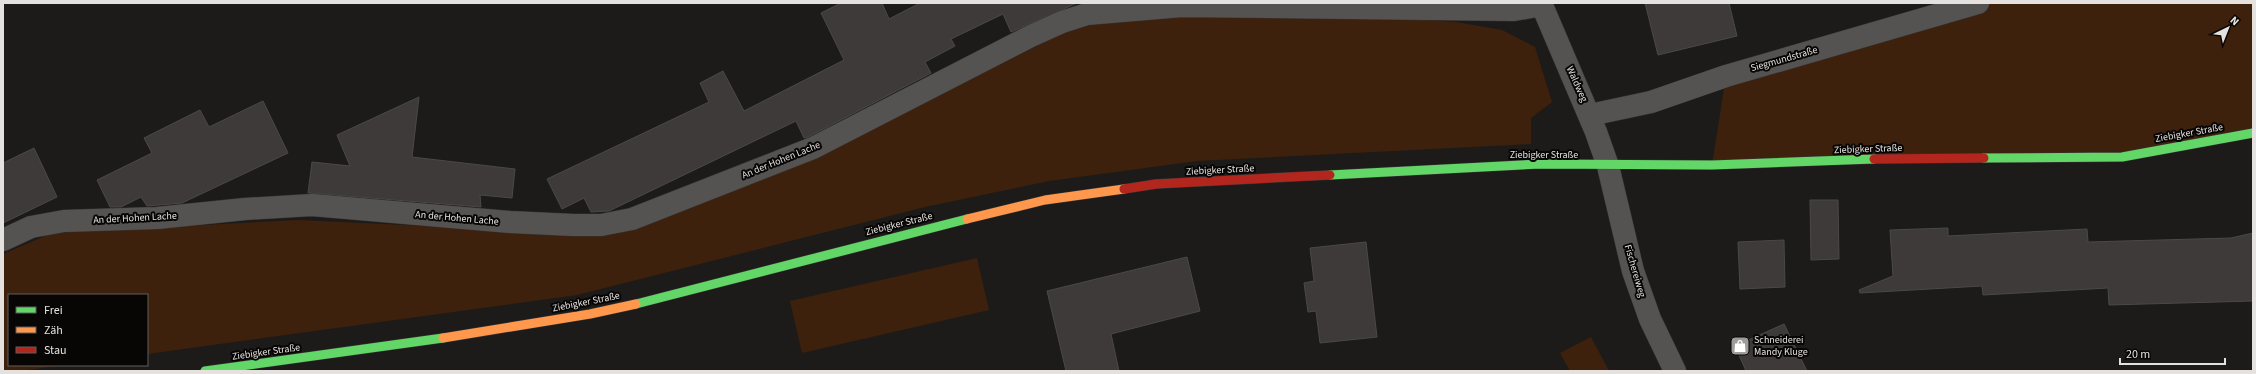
<svg xmlns="http://www.w3.org/2000/svg" width="2256" height="374" viewBox="0 0 2256 374" font-family="'Source Sans 3',sans-serif">
  <style>
    .green { fill: #3d210c }
    .building { fill: #3d3a39; stroke: #4b4947 }
    .lines { fill: none; stroke-linecap: round; stroke-linejoin: round }
    .street-casing { stroke: #373534; stroke-width: 23 }
    .fast-casing { stroke: #373534; stroke-width: 10 }
    .slow-casing { stroke: #373534; stroke-width: 10 }
    .jam-casing { stroke: #373534; stroke-width: 10 }
    .street { stroke: #555352; stroke-width: 22 }
    .fast { stroke: #63d668; stroke-width: 9 }
    .slow { stroke: #ff974d; stroke-width: 9 }
    .jam { stroke: #b3261e; stroke-width: 9 }
    .labels { text-anchor: middle; dominant-baseline: central; stroke-width: 4; stroke-linejoin: round; paint-order: stroke }
    .street-label { font-size: 10px; fill: #e5e1df; stroke: #070605 }
    .poi-label { font-size: 10px; fill: #e5e1df; stroke: #070605; text-anchor: start }
  </style>
  <rect width="100%" height="100%" fill="#1d1b19"/>
  <g class="green">
    <polygon points="1978,3 2253,3 2253,133 2122,157 1712,165 1726,76"/>
    <polygon points="1176,14 1350,15 1456,22 1502,30 1535,47 1552,102 1531,118 1531,144 1197,161 1049,181 925,207 577,295 147,354 147,295 9,295 9,365 64,365 20,371 3,371 3,254 52,233 299,220 570,233 794,166 1076,27"/>
    <polygon points="977,258 989,310 802,353 790,301"/>
    <polygon points="1591,337 1609,371 1570,371 1560,353"/>
  </g>
  <g class="building">
    <polygon points="841,3 882,3 889,19 920,3 1077,3 1011,32 1003,14 951,39 955,46 925,62 931,73 808,137 804,138 796,121 609,211 591,212 584,198 562,209 547,179 709,102 700,83 723,71 744,111 844,60 821,13"/>
    <polygon points="1645,3 1729,3 1737,36 1658,55"/>
    <polygon points="419,97 412,157 515,169 512,198 480,195 481,207 308,193 312,162 350,166 337,135"/>
    <polygon points="263,101 288,153 182,203 147,206 141,197 121,207 110,207 97,180 152,153 144,138 200,110 209,127"/>
    <polygon points="34,148 57,197 3,223 3,163"/>
    <polygon points="1810,200 1838,200 1839,259 1811,260"/>
    <polygon points="1948,228 1948,236 2087,229 2088,242 2231,238 2253,233 2253,301 2109,305 2108,288 1983,295 1982,286 1860,293 1859,290 1893,276 1890,230"/>
    <polygon points="1784,240 1785,287 1740,289 1738,242"/>
    <polygon points="1366,242 1377,337 1320,343 1316,311 1308,312 1304,283 1314,281 1310,248"/>
    <polygon points="1187,257 1200,311 1111,334 1119,371 1066,371 1047,291"/>
    <polygon points="1784,324 1807,371 1746,371 1735,346"/>
  </g>
  <g class="lines">
    <g class="street-casing">
      <g id="street">
        <polyline points="1541,3 1596,132 1608,166 1633,271 1650,319 1675,371"/>
        <polyline points="1590,115 1651,102 1726,76 1978,3"/>
        <polyline points="3,240 31,227 64,221 157,218 245,209 312,205 510,222 573,225 601,225 632,219 813,148 1031,36 1062,22 1087,14 1182,6 1514,10 1542,5"/>
      </g>
    </g>
    <g class="fast-casing">
      <g id="fast">
        <polyline points="1984,158 2122,157 2253,133"/>
        <polyline points="1330,175 1540,164 1712,165 1874,159"/>
        <polyline points="636,304 967,219"/>
        <polyline points="205,371 443,338"/>
      </g>
    </g>
    <g class="slow-casing">
      <g id="slow">
        <polyline points="967,219 1045,200 1124,189"/>
        <polyline points="443,338 590,314 636,304"/>
      </g>
    </g>
    <g class="jam-casing">
      <g id="jam">
        <polyline points="1874,159 1984,158"/>
        <polyline points="1124,189 1156,184 1330,175"/>
      </g>
    </g>
    <use href="#street" class="street"/>
    <use href="#fast" class="fast"/>
    <use href="#slow" class="slow"/>
    <use href="#jam" class="jam"/>
  </g>
  <defs>
    <g id="shop-square" transform="scale(1)"><rect x="-9" y="-9" width="18" height="18" rx="4" fill="#9f9c9a" stroke="#070605"/><path d="M-5-2.5h2.3a2.7 3.5 0 0 1 5.4 0H5L5.5 6h-11ZM-1.5-2.5h3a1.5 2.3 0 0 0-3 0Z" fill="#fff"/></g>
  </defs>
  <g fill-rule="evenodd">
    <use href="#shop-square" x="1740" y="346"/>
  </g>
  <g class="labels">
    <g class="street-label">
      <text transform="translate(1784 59) rotate(-16)">Siegmundstraße</text>
      <text transform="translate(1577 84) rotate(66)">Waldweg</text>
      <text transform="translate(2189 133) rotate(-10)">Ziebigker Straße</text>
      <text transform="translate(1868 149) rotate(-2)">Ziebigker Straße</text>
      <text x="1544" y="155">Ziebigker Straße</text>
      <text transform="translate(781 160) rotate(-22)">An der Hohen Lache</text>
      <text transform="translate(1220 170) rotate(-3)">Ziebigker Straße</text>
      <text transform="translate(135 218) rotate(-3)">An der Hohen Lache</text>
      <text transform="translate(457 218) rotate(5)">An der Hohen Lache</text>
      <text transform="translate(899 224) rotate(-14)">Ziebigker Straße</text>
      <text transform="translate(1635 271) rotate(74)">Fischereiweg</text>
      <text transform="translate(586 302) rotate(-11)">Ziebigker Straße</text>
      <text transform="translate(266 352) rotate(-8)">Ziebigker Straße</text>
    </g>
    <g class="poi-label">
      <text x="1754" y="340">Schneiderei<tspan x="1754" dy="12">Mandy Kluge</tspan></text>
    </g>
  </g>
  <rect width="2256" height="374" fill="none" stroke="#e5e1df" stroke-width="8"/>
  <rect x="8" y="294" width="140" height="72" fill="#070605" stroke="#605e5c"/>
  <rect x="16" y="307" width="20" height="6" fill="#63d668" stroke="#605e5c"/>
  <text x="44" y="314" font-size="12" fill="#e5e1df">Frei</text>
  <rect x="16" y="327" width="20" height="6" fill="#ff974d" stroke="#605e5c"/>
  <text x="44" y="334" font-size="12" fill="#e5e1df">Zäh</text>
  <rect x="16" y="347" width="20" height="6" fill="#b3261e" stroke="#605e5c"/>
  <text x="44" y="354" font-size="12" fill="#e5e1df">Stau</text>
  <g transform="translate(2228 28) rotate(43)" stroke="#070605" stroke-width="3" paint-order="stroke">
  <path d="M0-3L7 15L0 10L-7 15Z" fill="#e5e1df"/>
  <text y="-6" font-size="11" font-weight="bold" text-anchor="middle" fill="#e5e1df">N</text>
  </g>
  <path d="M2120 358v6h105v-6" fill="none" stroke="#e5e1df" stroke-width="2"/>
  <text x="2126" y="358" font-size="12" fill="#e5e1df" stroke="#070605" stroke-width="3" paint-order="stroke">20 m</text>
</svg>
